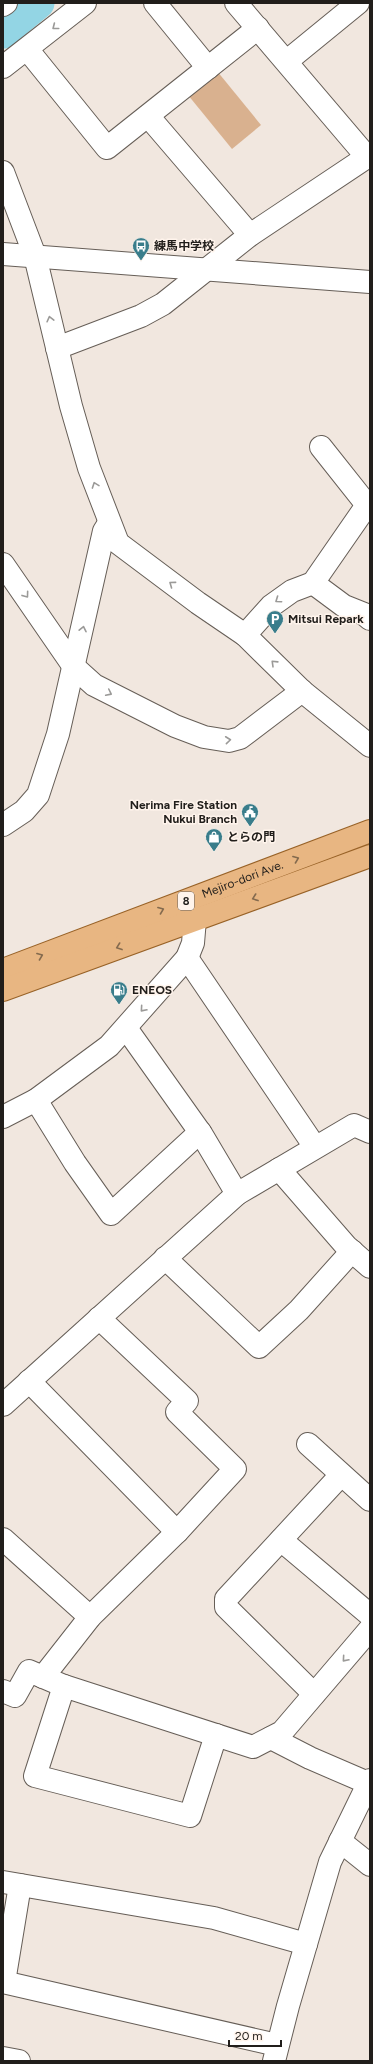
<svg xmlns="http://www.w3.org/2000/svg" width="373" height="2064" viewBox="0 0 373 2064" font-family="Figtree,'Noto Sans JP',sans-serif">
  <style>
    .green { fill: #d9b18f }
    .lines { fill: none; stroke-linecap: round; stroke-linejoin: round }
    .river { stroke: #93d5e4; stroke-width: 31 }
    .minor-casing { stroke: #665e57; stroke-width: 24 }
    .major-casing { stroke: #986227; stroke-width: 24 }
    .minor { stroke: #fff; stroke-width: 22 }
    .major { stroke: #e8b682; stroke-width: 22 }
    .oneway { stroke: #9b9a98 }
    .oneway2 { stroke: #846a4e }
    .labels { text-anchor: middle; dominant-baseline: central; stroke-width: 3; stroke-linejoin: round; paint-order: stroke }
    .shield { fill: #fff4ec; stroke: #645e5a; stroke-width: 1 }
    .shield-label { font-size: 11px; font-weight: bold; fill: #211e1b }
    .poi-label { font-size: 12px; font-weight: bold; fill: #211e1b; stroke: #fff4ec; text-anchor: start }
    .street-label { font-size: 12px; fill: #211e1b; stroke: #fff4ec }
  </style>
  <rect width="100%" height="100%" fill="#f1e7df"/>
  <polygon class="green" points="217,71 261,125 232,149 188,95"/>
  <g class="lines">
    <polyline class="river" points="3,33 39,3"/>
    <g class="minor-casing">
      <g id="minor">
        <polyline points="155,3 208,68"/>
        <polyline points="236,3 367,157 370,157"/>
        <polyline points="3,5 6,3"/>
        <polyline points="27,49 107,148 258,28"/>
        <polyline points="287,61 358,3"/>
        <polyline points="3,67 85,3"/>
        <polyline points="148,116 250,235"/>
        <polyline points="3,172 35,256 71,406 89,468 118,543 198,603 245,635 302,691 370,746"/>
        <polyline points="3,254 370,282"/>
        <polyline points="57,348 141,316 163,304 250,235 370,155"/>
        <polyline points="3,564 74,667 94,685 175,726 204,737 229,741 240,738 302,691"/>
        <polyline points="313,583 344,606 364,614 370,619"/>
        <polyline points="245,635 271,606 292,591 313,583 367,505 321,447"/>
        <polyline points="3,825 24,811 38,795 58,734 104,531 109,523"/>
        <polyline points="187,958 315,1147"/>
        <polyline points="126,1028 202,1135 237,1194"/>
        <polyline points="36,1100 75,1163 111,1214 200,1132"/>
        <polyline points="3,1117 36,1100 109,1046 187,958 193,943 195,919"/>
        <polyline points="279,1169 346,1246 370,1267"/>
        <polyline points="165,1258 259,1347 299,1310 352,1251"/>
        <polyline points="29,1381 177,1532"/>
        <polyline points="3,1405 237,1194 354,1125 370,1132"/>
        <polyline points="308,1444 370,1500"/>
        <polyline points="3,1539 90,1617"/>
        <polyline points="281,1540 370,1615"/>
        <polyline points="43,1677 90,1617 177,1532 235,1469 177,1412 187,1401 99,1318"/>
        <polyline points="64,1686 35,1776 190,1816 216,1735"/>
        <polyline points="3,1691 15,1696 29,1671 64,1686 253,1747 282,1732 370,1629"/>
        <polyline points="314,1694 226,1607 226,1599 341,1475"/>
        <polyline points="271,1738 310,1758 368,1783"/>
        <polyline points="340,1841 370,1865"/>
        <polyline points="3,1882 214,1918 306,1944"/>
        <polyline points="3,1982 277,2045"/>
        <polyline points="4,1982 20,1885"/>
        <polyline points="3,2058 19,2061"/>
        <polyline points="274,2061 288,2006 330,1862 370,1780"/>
      </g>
    </g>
    <g class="major-casing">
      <g id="major">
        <path id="s1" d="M3 970 370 831"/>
        <polyline points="3,990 370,856"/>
      </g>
    </g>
    <use href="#minor" class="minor"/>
    <use href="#major" class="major"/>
  </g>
  <defs><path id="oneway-chevron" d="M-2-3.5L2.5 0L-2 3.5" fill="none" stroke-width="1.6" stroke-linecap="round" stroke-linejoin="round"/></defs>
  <g class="oneway">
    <use href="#oneway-chevron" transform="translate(55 27) rotate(142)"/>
    <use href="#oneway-chevron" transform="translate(50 319) rotate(-104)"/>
    <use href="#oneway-chevron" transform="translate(95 485) rotate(-110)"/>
    <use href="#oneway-chevron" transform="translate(172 584) rotate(-144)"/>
    <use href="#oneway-chevron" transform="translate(26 595) rotate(54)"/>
    <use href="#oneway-chevron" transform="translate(278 600) rotate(145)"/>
    <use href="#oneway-chevron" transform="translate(83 629) rotate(-78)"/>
    <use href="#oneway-chevron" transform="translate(274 663) rotate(-136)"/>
    <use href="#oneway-chevron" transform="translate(109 693) rotate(26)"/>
    <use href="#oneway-chevron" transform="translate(228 740) rotate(-6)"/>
    <use href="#oneway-chevron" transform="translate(143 1009) rotate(131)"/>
    <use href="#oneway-chevron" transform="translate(345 1659) rotate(131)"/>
  </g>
  <g class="oneway2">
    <use href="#oneway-chevron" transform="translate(296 859) rotate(-21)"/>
    <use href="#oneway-chevron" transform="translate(255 898) rotate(160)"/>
    <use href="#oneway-chevron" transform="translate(161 910) rotate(-21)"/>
    <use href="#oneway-chevron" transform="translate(119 947) rotate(160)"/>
    <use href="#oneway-chevron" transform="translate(40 956) rotate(-21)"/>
  </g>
  <defs>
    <g id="bus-pin" transform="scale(0.9)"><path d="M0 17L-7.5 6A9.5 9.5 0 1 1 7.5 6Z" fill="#397d8b" stroke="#fff4ec"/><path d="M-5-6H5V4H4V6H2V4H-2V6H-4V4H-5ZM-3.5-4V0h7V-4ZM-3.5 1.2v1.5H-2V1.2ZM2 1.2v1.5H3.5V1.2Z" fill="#fff"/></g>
    <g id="parking-pin" transform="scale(0.9)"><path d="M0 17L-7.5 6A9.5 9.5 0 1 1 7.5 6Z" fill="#397d8b" stroke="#fff4ec"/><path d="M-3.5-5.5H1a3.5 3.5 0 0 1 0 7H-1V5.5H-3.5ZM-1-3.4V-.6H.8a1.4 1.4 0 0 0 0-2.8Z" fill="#fff"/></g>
    <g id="civic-pin" transform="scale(0.9)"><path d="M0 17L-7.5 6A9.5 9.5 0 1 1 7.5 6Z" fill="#397d8b" stroke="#fff4ec"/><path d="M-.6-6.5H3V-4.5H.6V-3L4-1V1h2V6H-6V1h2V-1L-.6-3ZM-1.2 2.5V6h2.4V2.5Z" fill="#fff"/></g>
    <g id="shop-pin" transform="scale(0.9)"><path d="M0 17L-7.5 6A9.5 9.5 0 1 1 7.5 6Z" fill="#397d8b" stroke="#fff4ec"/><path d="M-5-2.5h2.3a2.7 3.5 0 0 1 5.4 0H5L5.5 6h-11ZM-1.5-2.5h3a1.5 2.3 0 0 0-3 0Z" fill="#fff"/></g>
    <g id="fuel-pin" transform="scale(0.9)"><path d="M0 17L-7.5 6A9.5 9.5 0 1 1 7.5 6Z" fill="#397d8b" stroke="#fff4ec"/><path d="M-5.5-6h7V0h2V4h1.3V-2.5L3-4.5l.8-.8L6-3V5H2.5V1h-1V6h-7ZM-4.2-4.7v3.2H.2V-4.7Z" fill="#fff"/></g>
  </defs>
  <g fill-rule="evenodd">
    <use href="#bus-pin" x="141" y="246"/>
    <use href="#parking-pin" x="275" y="619"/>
    <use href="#civic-pin" x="250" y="812"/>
    <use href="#shop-pin" x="214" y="837"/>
    <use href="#fuel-pin" x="119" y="990"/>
  </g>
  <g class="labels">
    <rect class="shield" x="178" y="892" width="16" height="18" rx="3"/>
    <g class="shield-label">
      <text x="186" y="901">8</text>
    </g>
    <g class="poi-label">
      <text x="154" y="246">練馬中学校</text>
      <text x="288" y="619">Mitsui Repark</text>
      <text x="237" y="805" text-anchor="end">Nerima Fire Station<tspan x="237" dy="14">Nukui Branch</tspan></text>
      <text x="227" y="837">とらの門</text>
      <text x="132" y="990">ENEOS</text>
    </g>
    <g class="street-label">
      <text stroke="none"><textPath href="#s1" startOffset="256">Mejiro-dori Ave.</textPath></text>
    </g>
  </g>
  <rect width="373" height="2064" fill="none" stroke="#211e1b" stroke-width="8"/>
  <path d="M229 2040v6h52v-6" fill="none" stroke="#211e1b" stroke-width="2"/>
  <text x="235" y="2040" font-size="12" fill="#211e1b" stroke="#fff4ec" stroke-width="3" paint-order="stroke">20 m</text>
</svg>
